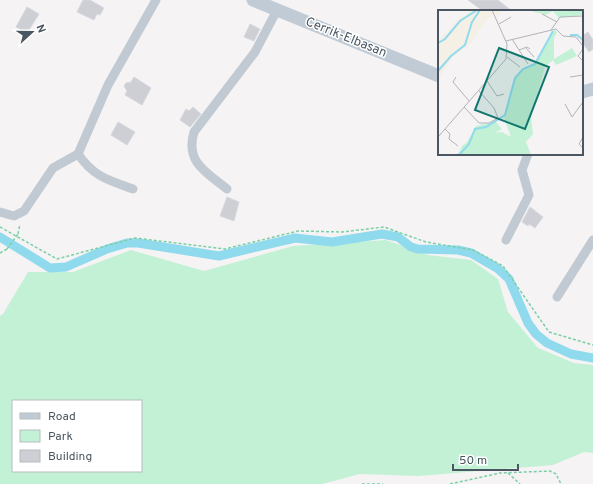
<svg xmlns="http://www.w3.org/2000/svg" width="593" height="484" viewBox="0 0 593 484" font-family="Overpass,sans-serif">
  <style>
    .green { fill: #c3f1d5; fill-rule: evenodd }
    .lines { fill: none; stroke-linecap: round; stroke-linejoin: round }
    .canal { stroke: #90daee; stroke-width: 9 }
    .building { fill: #cdcfd5; stroke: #d7d9de }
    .path { stroke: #7ad0a6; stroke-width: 1.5; stroke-dasharray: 3 2; stroke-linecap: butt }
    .street { stroke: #c1cad2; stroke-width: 9 }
    .secondary { stroke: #c1cbd6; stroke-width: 13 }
    .path-bridge { stroke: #7ad0a6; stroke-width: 1.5; stroke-dasharray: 3 2; stroke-linecap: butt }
    .labels { text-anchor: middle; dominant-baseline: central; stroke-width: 3; stroke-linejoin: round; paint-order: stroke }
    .street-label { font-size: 13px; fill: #4a5661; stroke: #fff }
    .inset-river { fill: none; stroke: #90daee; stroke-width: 2 }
    .inset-road { fill: none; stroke: #b1b4b9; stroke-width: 1 }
    .view { fill: #0f766e; fill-opacity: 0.15; stroke: #0f766e; stroke-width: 2 }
    .inset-edge { fill: none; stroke: #4a5661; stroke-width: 2 }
  </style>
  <rect width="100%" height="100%" fill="#f5f3f3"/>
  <path class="green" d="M386 240 428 255 471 260 498 279 508 312 538 348 574 363 593 365V453L584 452 553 465 418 476 360 474 322 484H0V316L3 314 28 272H73L131 250 204 271 293 246ZM13 401H141V471H13Z"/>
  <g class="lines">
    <polyline class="canal" points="0,237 50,268 66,267 107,249 127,243 138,243 219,256 295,238 332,242 382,234 398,237 411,247 418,249 458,250 471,253 497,268 509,279 528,323 536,334 547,343 571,354 593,358"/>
  </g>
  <g class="building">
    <polygon points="83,0 90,0 104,8 100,15 97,14 94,20 77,12"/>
    <polygon points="468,0 498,0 512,11 483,11"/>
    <polygon points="27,7 39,14 27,33 16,27"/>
    <polygon points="250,24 260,29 254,41 244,37"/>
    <polygon points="588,32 593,40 593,49 589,52 582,42 582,36"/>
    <polygon points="134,77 151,88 142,105 125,95 127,91 124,86 126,83 131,82"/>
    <polygon points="193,107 201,114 190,127 180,120 186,109 189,111"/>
    <polygon points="118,122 135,132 127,145 111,135"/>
    <polygon points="227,197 239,202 234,221 220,216"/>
    <polygon points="530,207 543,217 535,228 529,224 528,226 522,222"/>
  </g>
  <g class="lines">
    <g class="path">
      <polyline points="0,227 57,259 135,238 225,249 298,231 342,232 384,227 426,242 473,250 503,266 549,332 593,345"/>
      <polyline points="18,234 20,224"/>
      <polyline points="0,253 7,249"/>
      <polyline points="508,473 520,484"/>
      <polyline points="362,484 383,484"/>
      <polyline points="450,484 500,473 550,471 556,474 561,484"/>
    </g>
    <g class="street">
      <path d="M78 154C94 177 108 180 133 189"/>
      <path d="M227 189C206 172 185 162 194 132L255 52 277 10"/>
      <polyline points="0,212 14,216 24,211 53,168 78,154 108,85 156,0"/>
      <polyline points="506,240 529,195 522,170 528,154"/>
      <polyline points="557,297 593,240"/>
    </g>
    <g class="secondary">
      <polyline points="253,0 439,76"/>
      <polyline points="582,92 593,89"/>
    </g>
    <polyline class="path-bridge" points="7,249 18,234"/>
  </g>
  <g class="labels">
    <g class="street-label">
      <text transform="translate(346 38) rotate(22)">Cerrik-Elbasan</text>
    </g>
  </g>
  <g transform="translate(438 10)">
    <rect width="145" height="145" fill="#f5f3f3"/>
    <path d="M90 0H145V5L121 8 115 1 108 5ZM116 20 119 22 116 28V49L134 38 139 46 118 55 115 50 107 57 93 107 95 124 88 132 93 145H16L21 143 24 136 29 132 38 116 57 111 64 119 57 123 64 122 73 127 66 108 77 69 83 61 98 54Z" fill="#c3f1d5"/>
    <path d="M36 0H64L59 6 57 3 49 9 33 33 14 48 0 70V31L20 9Z" fill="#f5f0e5"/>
    <path class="inset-river" d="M132 25H139L145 30M0 33 7 29 22 11 39 0M0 61 13 46 27 35 34 12 42 0M21 145 31 134 37 119 48 117 67 105 77 68 85 59 97 54 115 21"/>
    <path class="inset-road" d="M104 4 119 12M61 14 73 7M113 20 122 7 145 6M74 29 90 54M68 31 118 19 125 26 138 27 145 36M87 37 96 47M145 39 140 46 145 51M81 40 89 37 92 39M69 47 82 57M18 67 15 72 31 91M132 67 145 65M49 71 59 86 66 84M127 94 134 107 145 92M26 97 41 113H51L60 108 56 98 41 81M7 119 12 124 11 129 20 136M0 127 68 49 69 34 54 0M145 127 141 134 145 138"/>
    <path class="view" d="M61 38 111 57 87 119 37 100Z"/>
    <rect width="145" height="145" class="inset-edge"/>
  </g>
  <rect x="12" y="400" width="130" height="72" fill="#ffffff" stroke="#b7bbc0"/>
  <rect x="20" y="413" width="20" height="6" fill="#c1cbd6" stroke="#b7bbc0"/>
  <text x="48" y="420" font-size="12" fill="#4a5661">Road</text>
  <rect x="20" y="430" width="20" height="12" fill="#c3f1d5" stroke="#b7bbc0"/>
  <text x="48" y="440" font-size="12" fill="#4a5661">Park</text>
  <rect x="20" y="450" width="20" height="12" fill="#cdcfd5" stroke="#b7bbc0"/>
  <text x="48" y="460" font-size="12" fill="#4a5661">Building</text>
  <g transform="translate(32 32) rotate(69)" stroke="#ffffff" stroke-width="3" paint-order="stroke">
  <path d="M0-3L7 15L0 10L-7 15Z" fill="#4a5661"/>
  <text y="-6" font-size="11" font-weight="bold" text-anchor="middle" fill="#4a5661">N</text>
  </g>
  <path d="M453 464v6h65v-6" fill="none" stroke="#4a5661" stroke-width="2"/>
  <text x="459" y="464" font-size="12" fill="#4a5661" stroke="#ffffff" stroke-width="3" paint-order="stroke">50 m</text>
</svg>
